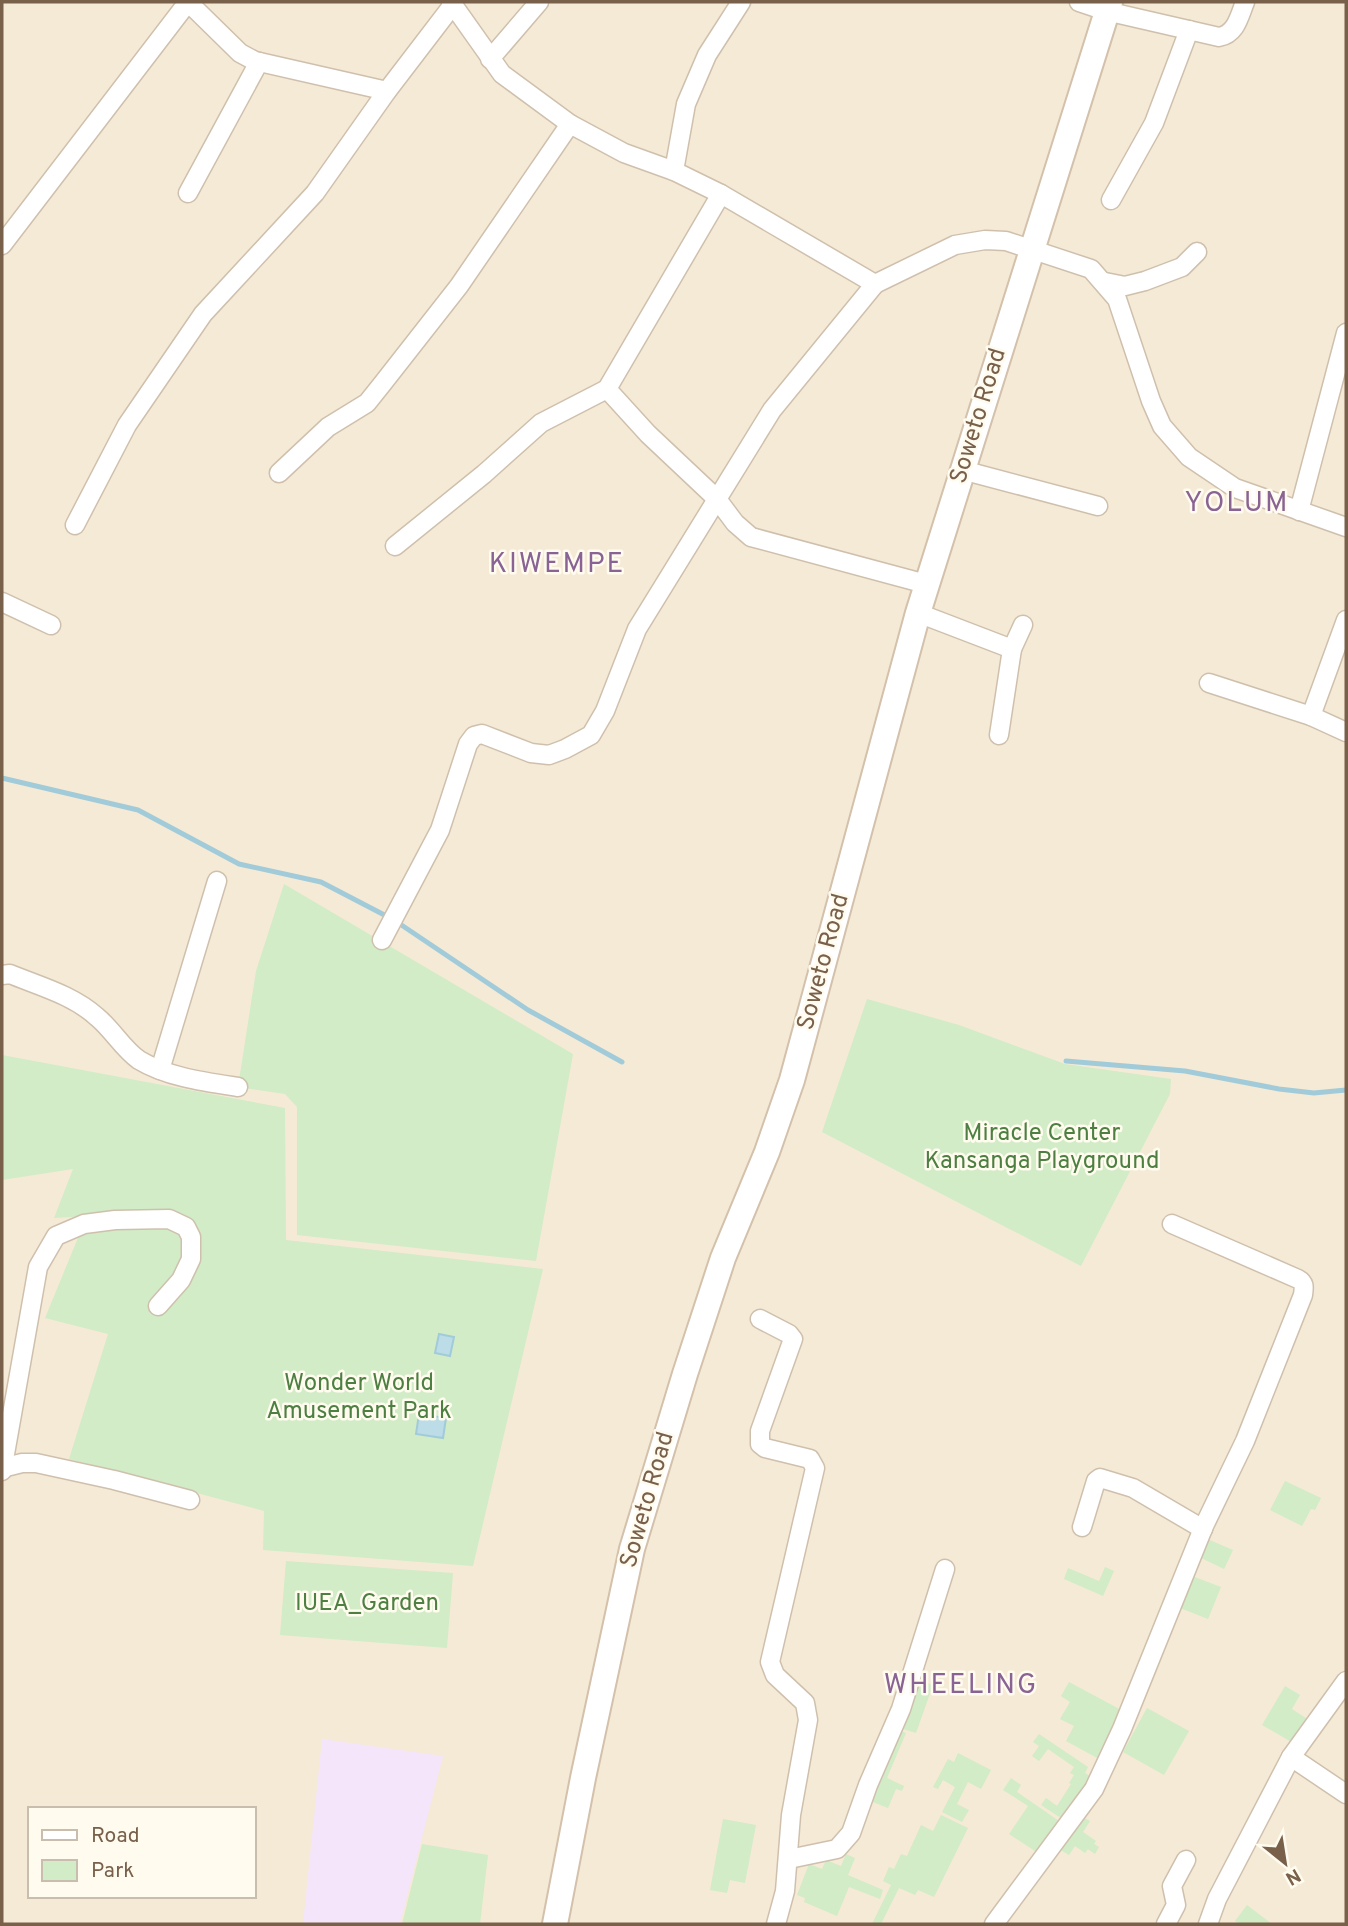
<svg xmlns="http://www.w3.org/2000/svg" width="1348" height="1926" viewBox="0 0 1348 1926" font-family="Overpass,sans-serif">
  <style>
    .residential { fill: #f5ead6; fill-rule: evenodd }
    .education { fill: #f4e5fa }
    .green { fill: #d1ecc6 }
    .water { fill: #bcdce8; stroke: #a2cbda; stroke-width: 2 }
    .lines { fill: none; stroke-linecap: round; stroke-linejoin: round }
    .stream { stroke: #a2cbda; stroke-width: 5 }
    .street-casing { stroke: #cfc0ad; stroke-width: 21 }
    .secondary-casing { stroke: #d3c1ab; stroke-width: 28 }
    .street { stroke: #fff; stroke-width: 18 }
    .secondary { stroke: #fff; stroke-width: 24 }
    .labels { text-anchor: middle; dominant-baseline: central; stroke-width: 5; stroke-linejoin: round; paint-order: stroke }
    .street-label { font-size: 24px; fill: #78604b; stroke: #fffbef }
    .park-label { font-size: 24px; fill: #4d7f42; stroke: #fffbef }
    .quarter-label { font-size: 28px; letter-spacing: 2px; fill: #896394; stroke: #fffbef }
  </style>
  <rect width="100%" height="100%" fill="#fdf7e8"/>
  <path class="residential" d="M2 2H1346V1924H2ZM30 1809H254V1896H30Z"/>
  <polygon class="education" points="322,1739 443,1756 400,1924 303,1924"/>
  <g class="green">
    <polygon points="284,884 573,1054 536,1261 297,1235 297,1107 285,1094 238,1087 256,971"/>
    <polygon points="867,999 959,1025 1065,1064 1171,1079 1170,1094 1081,1266 822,1132"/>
    <polygon points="2,1055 285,1108 286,1240 543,1269 473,1566 263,1550 264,1511 69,1459 108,1334 45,1318 87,1216 54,1218 73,1169 2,1180"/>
    <polygon points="1285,1481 1321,1498 1315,1510 1311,1509 1302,1526 1270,1510"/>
    <polygon points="1205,1538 1233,1550 1224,1569 1197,1556"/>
    <polygon points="286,1561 453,1573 447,1648 280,1635"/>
    <polygon points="1105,1567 1114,1571 1103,1596 1064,1579 1068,1568 1099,1581"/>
    <polygon points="1192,1576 1221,1587 1208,1619 1180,1608"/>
    <polygon points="917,1679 933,1685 916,1733 900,1728"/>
    <polygon points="1069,1682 1125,1712 1099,1759 1066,1741 1074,1726 1060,1719 1070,1702 1061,1696"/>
    <polygon points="1285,1686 1300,1695 1292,1709 1309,1720 1295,1744 1262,1725"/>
    <polygon points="1147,1708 1189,1731 1164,1775 1123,1752"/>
    <polygon points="899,1730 906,1733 887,1778 904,1786 902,1791 896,1789 888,1808 868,1800"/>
    <polygon points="1039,1734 1088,1767 1085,1773 1093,1778 1064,1820 1041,1805 1046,1798 1057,1806 1071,1784 1069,1783 1074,1775 1070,1773 1074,1767 1048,1749 1039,1761 1032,1756 1039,1746 1033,1742"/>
    <polygon points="958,1753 991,1770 981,1789 968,1782 957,1804 969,1810 962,1822 942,1812 955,1787 943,1780 938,1789 933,1787 948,1759 954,1762"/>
    <polygon points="1011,1778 1021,1785 1017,1792 1062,1823 1041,1855 1009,1834 1028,1806 1003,1790"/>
    <polygon points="941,1815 968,1828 934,1897 918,1890 915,1895 899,1888 881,1924 872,1924 891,1885 883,1881 889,1867 894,1869 901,1854 907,1856 921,1825 933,1831"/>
    <polygon points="1081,1816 1090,1821 1083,1832 1096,1841 1094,1844 1099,1847 1095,1854 1088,1849 1085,1853 1075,1846 1069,1855 1059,1849"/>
    <polygon points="723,1819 756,1825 745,1883 730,1880 727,1893 710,1890"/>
    <polygon points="422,1844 488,1855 480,1924 402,1924"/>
    <polygon points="846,1854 855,1858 848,1875 883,1890 880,1899 849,1887 837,1916 804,1902 805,1898 797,1895 809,1864 822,1869 826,1860 841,1866"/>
    <polygon points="1247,1905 1272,1924 1240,1924 1235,1921"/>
  </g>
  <g class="water">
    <polygon points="439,1334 454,1337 450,1356 435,1353"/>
    <polygon points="419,1414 446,1418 443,1438 416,1434"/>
  </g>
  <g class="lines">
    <g class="stream">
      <polyline points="2,778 138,810 239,864 321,882 394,920 528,1010 622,1062"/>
      <polyline points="1066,1061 1185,1071 1279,1089 1314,1093 1346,1090"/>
    </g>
    <g class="street-casing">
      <g id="street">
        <polyline points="188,2 240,53 255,61 387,91"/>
        <polyline points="451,2 502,74 570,124 624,153 674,171 721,194 875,284 955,245 985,240 1006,241 1091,269 1117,299 1151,401 1162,426 1189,457 1235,488 1346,527"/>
        <path d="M1079 2 1106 11 1219 37C1236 34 1239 17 1245 2"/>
        <polyline points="490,59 539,2"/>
        <polyline points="674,171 686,104 707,55 741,2"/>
        <polyline points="188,193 259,62"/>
        <polyline points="1111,200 1154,123 1189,30"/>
        <polyline points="2,245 188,2"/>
        <polyline points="1105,282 1125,286 1145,281 1182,267 1197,252"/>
        <polyline points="607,389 648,434 717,499 735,523 751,537 926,584"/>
        <polyline points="962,470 1098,506"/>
        <polyline points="279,473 328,427 367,403 383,383 459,286 570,124"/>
        <polyline points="1299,511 1346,333"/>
        <polyline points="75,525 127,425 203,314 315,193 387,91 452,6"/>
        <polyline points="395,546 484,474 541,423 607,389 721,194"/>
        <polyline points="2,602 51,625"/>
        <polyline points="918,613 1012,649 1023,625"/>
        <polyline points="1209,683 1311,716 1346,620"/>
        <polyline points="1311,716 1346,732"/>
        <polyline points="999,735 1012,649"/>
        <polyline points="382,940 440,830 468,744 474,736 482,734 531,753 549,755 565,749 591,735 605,711 637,629 772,410 875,284"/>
        <path d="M2 975 10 974C39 986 73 995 97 1017 112 1029 123 1049 139 1060 167 1077 205 1082 238 1087"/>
        <polyline points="160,1070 217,881"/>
        <polyline points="760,1319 789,1334 793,1339 760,1431 760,1444 765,1448 810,1459 815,1468 770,1662 775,1675 805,1703 808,1720 791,1815 785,1891 776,1924"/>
        <polyline points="2,1468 22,1463 36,1463 114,1480 190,1500"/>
        <polyline points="2,1471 38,1267 56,1236 84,1224 115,1220 169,1219 186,1227 191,1237 191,1259 181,1280 158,1306"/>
        <polyline points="1082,1527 1096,1481 1100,1478 1133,1488 1203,1529"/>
        <polyline points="1291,1757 1346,1794"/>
        <polyline points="789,1859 837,1849 851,1833 868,1785 901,1709 945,1569"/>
        <path d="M994 1924 1094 1789 1122 1729 1204 1526 1245 1441 1303 1295C1304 1287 1305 1283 1298 1279L1172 1224"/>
        <polyline points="1166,1924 1176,1905 1172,1886 1186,1860"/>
        <polyline points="1208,1924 1217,1899 1291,1757 1346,1681"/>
      </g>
    </g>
    <g class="secondary-casing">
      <polyline id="secondary" points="555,1924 583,1778 632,1549 685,1374 723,1258 767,1152 792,1080 918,613 1110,2"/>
    </g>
    <use href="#street" class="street"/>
    <use href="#secondary" class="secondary"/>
  </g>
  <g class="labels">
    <g class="street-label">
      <text transform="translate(979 416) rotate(-73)">Soweto Road</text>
      <text transform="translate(824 962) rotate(-75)">Soweto Road</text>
      <text transform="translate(648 1500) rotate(-74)">Soweto Road</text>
    </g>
    <g class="park-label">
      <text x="1042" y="1134">Miracle Center<tspan x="1042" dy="28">Kansanga Playground</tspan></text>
      <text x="359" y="1384">Wonder World<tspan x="359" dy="28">Amusement Park</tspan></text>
      <text x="367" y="1604">IUEA_Garden</text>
    </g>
    <g class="quarter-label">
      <text x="1237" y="504">YOLUM</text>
      <text x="557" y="565">KIWEMPE</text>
      <text x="961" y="1686">WHEELING</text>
    </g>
  </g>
  <rect width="1348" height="1926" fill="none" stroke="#78604b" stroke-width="7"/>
  <rect x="28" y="1807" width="228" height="91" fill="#fffbef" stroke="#c9bdad" stroke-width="2"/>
  <rect x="42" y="1830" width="35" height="10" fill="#ffffff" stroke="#c9bdad" stroke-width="2"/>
  <text x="91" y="1842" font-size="21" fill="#78604b">Road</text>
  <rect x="42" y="1860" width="35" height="21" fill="#d1ecc6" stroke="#c9bdad" stroke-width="2"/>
  <text x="91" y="1877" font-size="21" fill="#78604b">Park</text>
  <g transform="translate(1285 1863) rotate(150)" stroke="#fffbef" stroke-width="5" paint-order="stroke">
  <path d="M0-5L12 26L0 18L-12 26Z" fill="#78604b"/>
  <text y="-10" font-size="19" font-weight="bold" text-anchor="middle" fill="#78604b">N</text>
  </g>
</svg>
